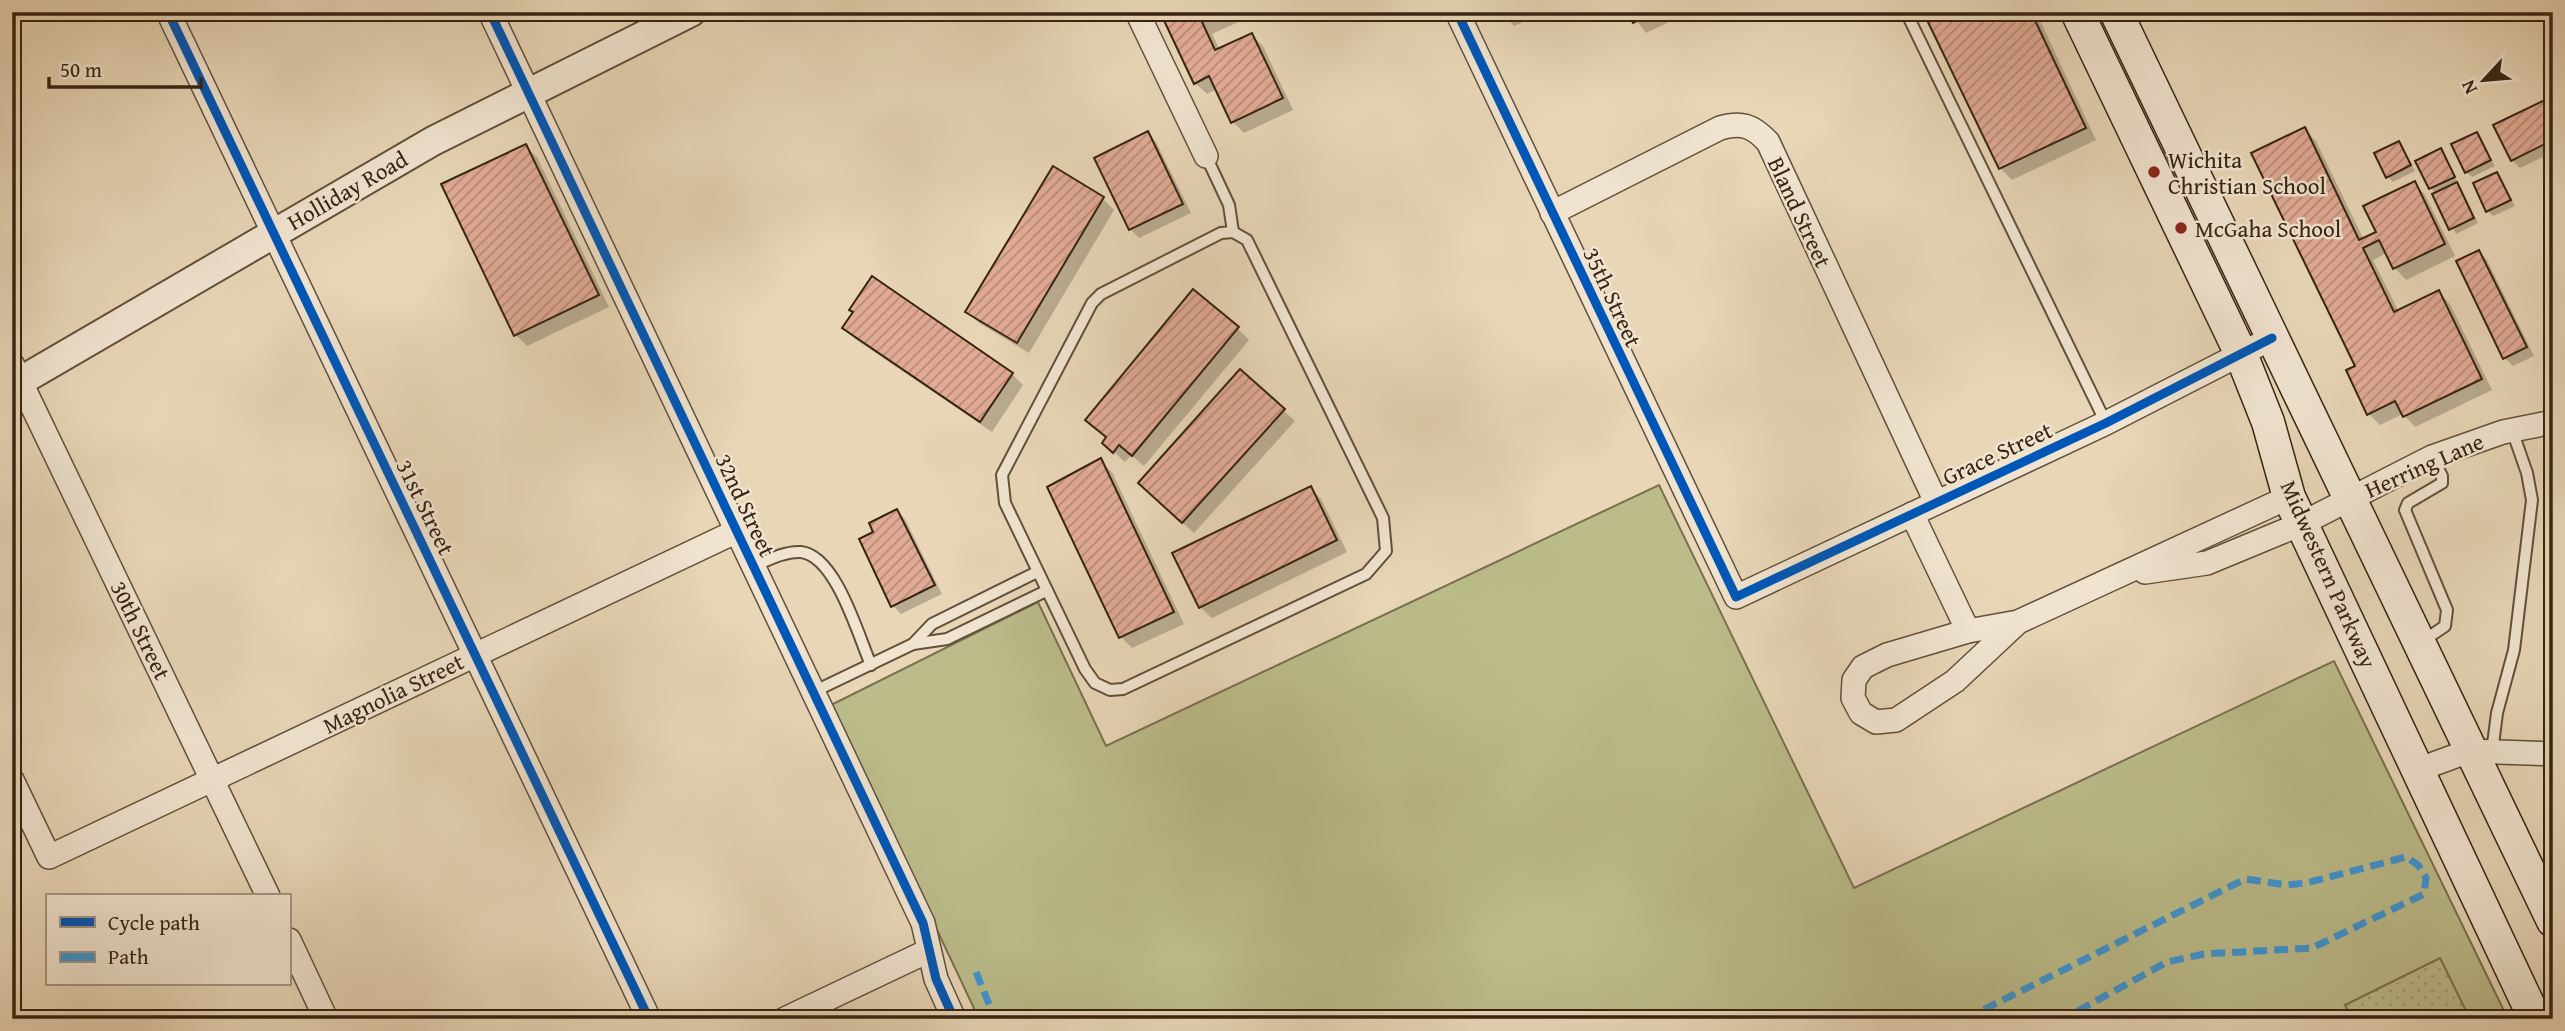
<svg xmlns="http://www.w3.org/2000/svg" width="2565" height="1031" viewBox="0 0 2565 1031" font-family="'Gentium Book Plus',serif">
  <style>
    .green { fill: #bbbc8a; stroke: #78704e; stroke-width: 2 }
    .park { fill: url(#park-dots); stroke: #78704e; stroke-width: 2 }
    .shadow { fill: #0003 }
    .building { fill: url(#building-hatch); stroke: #362412; stroke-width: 2 }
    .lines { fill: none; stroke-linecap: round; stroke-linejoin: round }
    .service-casing { stroke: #62503b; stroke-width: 14 }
    .minor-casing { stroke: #62503b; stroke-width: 26 }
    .tertiary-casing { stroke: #62503b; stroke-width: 32 }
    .secondary-casing { stroke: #362412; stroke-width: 35 }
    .service { stroke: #f0e4d0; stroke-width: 10 }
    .minor { stroke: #f0e4d0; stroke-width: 23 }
    .tertiary { stroke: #f0e4d0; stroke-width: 28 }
    .secondary { stroke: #f0e4d0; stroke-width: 32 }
    .quiet { stroke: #3e95d3; stroke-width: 7; stroke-dasharray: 14 7; stroke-linecap: butt }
    .cycleway-casing { stroke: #f0e4d0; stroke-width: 13 }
    .cycleway { stroke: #0057b8; stroke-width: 9 }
    .poi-dot { fill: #8f2418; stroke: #f0e4d0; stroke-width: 2.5 }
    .labels { text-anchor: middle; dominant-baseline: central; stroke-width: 5; stroke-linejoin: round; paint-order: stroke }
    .poi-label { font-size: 23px; fill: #362412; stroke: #f0e4d0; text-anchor: start }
    .street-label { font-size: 23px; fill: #362412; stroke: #f0e4d0 }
  </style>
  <defs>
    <pattern id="park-dots" width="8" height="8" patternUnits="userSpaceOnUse" patternTransform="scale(1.75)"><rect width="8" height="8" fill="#bbbc8a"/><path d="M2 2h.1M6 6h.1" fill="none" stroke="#a1a176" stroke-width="1.8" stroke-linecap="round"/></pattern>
    <pattern id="building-hatch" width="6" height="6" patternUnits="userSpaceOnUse" patternTransform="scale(1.75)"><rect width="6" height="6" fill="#e1aa95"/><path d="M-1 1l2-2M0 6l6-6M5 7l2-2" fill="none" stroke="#b78a78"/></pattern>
  </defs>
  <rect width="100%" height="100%" fill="#e8d6b7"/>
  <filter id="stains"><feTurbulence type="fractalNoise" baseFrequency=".00286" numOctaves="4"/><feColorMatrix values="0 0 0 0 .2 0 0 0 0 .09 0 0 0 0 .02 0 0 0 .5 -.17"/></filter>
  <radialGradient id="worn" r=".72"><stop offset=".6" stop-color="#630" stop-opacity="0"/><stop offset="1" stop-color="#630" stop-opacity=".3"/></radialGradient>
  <polygon class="green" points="1659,485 1854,888 2334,661 2508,1019 979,1019 831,705 1038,602 1106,746"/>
  <polygon class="park" points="2440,958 2470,1019 2352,1019 2345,1005"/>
  <g class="shadow">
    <polygon points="1162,12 1245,12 1247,18 1212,34 1220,50 1252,35 1263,46 1293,110 1244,133 1233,122 1217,89 1207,94 1195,83"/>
    <polygon points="1502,12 1546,12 1514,26"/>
    <polygon points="1630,12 1690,12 1646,33"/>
    <polygon points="1942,12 2036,12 2096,140 2012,180 2000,168 1929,18"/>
    <polygon points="2545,102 2553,111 2553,152 2520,168 2512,160"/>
    <polygon points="2304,129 2316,141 2364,240 2378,233 2414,183 2425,195 2455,256 2406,280 2395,268 2387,253 2373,260 2399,312 2438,292 2450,304 2492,390 2415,427 2403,414 2380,425 2369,414"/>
    <polygon points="1148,133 1156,142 1191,213 1139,238 1130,229"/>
    <polygon points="2476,134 2495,166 2472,177 2466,172"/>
    <polygon points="2399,143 2415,171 2393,182 2388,177"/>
    <polygon points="525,146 537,157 609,307 527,346 516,335"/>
    <polygon points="2441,150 2478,223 2456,234 2418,162"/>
    <polygon points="1053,169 1103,199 1114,210 1029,353 979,323 967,312"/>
    <polygon points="2496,174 2515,206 2493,216 2488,211"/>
    <polygon points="2479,252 2487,260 2534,356 2513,366 2505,358"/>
    <polygon points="844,328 1012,374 1023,385 992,432 855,339"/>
    <polygon points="1238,329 1249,340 1144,466 1131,455 1125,462 1104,443"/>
    <polygon points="1240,371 1295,421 1194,533 1151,494"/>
    <polygon points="1100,461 1112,472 1184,624 1132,648 1121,637 1049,487"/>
    <polygon points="1310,488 1321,499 1347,552 1212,618 1200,607"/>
    <polygon points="897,511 905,519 942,594 901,614 893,606 876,533"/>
  </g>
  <g class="building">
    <polygon points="1160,12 1224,12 1202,22 1215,50 1252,33 1283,98 1231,123 1209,76 1194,84"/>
    <polygon points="1628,12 1655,12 1633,23"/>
    <polygon points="1938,12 2031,12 2086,128 1999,169 1926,18"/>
    <polygon points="2545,100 2553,116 2553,140 2511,161 2493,125"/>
    <polygon points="2305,127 2359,240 2376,232 2363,206 2415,181 2445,244 2393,269 2379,240 2363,248 2394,312 2439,290 2482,379 2403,417 2395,401 2367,415 2346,370 2355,366 2251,153"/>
    <polygon points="1148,131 1183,204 1129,230 1094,158"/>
    <polygon points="2477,132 2491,160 2465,173 2451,144"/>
    <polygon points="2399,141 2411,165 2386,178 2374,153"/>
    <polygon points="526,144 599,295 514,336 441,184"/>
    <polygon points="2441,148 2455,177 2429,189 2415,161"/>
    <polygon points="1053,166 1104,197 1017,343 965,312"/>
    <polygon points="2497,172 2511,200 2486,212 2473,183"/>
    <polygon points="2457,182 2474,218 2449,230 2432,194"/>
    <polygon points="2479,250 2527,347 2503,359 2456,261"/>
    <polygon points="872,276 1013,373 980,422 842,328 853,312 849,310"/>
    <polygon points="1193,289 1239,327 1132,456 1119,445 1113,453 1102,443 1106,437 1085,420"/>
    <polygon points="1240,369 1285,409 1182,523 1138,483"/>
    <polygon points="1101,458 1174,612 1119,638 1047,487"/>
    <polygon points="1311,486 1337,540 1199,608 1172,553"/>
    <polygon points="897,509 935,585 891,607 859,539 873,532 869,523"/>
  </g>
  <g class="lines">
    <g class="service-casing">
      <g id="service">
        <polyline points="1906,12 2106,423"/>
        <polyline points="1206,156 1229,205 1233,232"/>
        <polygon points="1233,232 1247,240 1383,518 1386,551 1366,574 1123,689 1110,690 1095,683 1085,669 1005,503 1002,475 1092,303 1101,294 1221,233"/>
        <path d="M754 566C768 560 785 551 801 552 836 556 858 635 871 665"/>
        <polyline points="2423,641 2445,626 2447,610 2405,510 2408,503 2442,483 2442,476 2432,457"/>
        <polyline points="913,644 947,639 1046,591"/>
        <polyline points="813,692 913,644 932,624 1037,572"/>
        <polyline points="2492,752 2497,713 2514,650 2532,500 2527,473 2512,430"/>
      </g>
    </g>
    <g class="minor-casing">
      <g id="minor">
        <polyline points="168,12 649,1019"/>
        <polyline points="490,12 923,923 936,979 954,1019"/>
        <polyline points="1137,12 1206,156"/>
        <polyline points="1457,12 1736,597 2106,423 2272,338"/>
        <path d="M1552 213 1720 128C1741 122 1752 125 1768 142L1936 502"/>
        <polyline points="12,364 268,896"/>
        <polyline points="1912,514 1968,631"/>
        <polyline points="2145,572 2207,563 2301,524 2432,457 2503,432 2553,422"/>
        <polyline points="2018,622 1955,681 1896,720 1876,722 1861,713 1853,698 1854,680 1863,667 1887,655 1968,631 2018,622 2289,497"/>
        <polyline points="2420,769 2469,751 2553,754"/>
        <polyline points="12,780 49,857 737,531"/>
        <polyline points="289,940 326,1019"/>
        <polyline points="785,1019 928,951"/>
      </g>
    </g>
    <g class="tertiary-casing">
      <polyline id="tertiary" points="12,386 433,141 691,12"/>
    </g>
    <g class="secondary-casing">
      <g id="secondary">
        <polyline points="2077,12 2241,354 2268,422 2289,497 2535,1019"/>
        <polyline points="2116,12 2553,921"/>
      </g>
    </g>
    <use href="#service" class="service"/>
    <use href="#minor" class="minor"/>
    <use href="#tertiary" class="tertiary"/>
    <use href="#secondary" class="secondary"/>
    <g class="quiet">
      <polyline points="976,972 995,1019"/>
      <polyline points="1965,1019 2245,879 2287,885 2306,883 2406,857 2418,865 2426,878 2424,894 2312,948 2204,954 2167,962 2063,1019"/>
    </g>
    <g class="cycleway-casing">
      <g id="cycleway">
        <polyline points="168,12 649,1019"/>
        <polyline points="490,12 923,923 936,979 954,1019"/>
        <polyline points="1457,12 1736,597 2106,423 2272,338"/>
      </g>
    </g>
    <use href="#cycleway" class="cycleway"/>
  </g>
  <g class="poi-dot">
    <circle cx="2154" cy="172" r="7"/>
    <circle cx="2181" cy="228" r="7"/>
  </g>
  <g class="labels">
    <g class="poi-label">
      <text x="2168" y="159">Wichita<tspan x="2168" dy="26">Christian School</tspan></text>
      <text x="2195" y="228">McGaha School</text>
    </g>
    <g class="street-label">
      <text transform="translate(347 190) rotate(-30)">Holliday Road</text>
      <text transform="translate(1800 212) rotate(65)">Bland Street</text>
      <text transform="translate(1613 297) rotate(65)">35th Street</text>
      <text transform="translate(1997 453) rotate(-25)">Grace Street</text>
      <text transform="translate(2424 465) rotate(-24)">Herring Lane</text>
      <text transform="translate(746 505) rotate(65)">32nd Street</text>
      <text transform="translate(426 507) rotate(64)">31st Street</text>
      <text transform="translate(2329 574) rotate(66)">Midwestern Parkway</text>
      <text transform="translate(141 630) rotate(64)">30th Street</text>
      <text transform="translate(393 693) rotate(-26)">Magnolia Street</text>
    </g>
  </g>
  <rect width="2565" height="1031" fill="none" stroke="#e8d6b7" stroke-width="42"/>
  <rect x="14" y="14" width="2537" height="1003" fill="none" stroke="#362412" stroke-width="3.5"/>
  <rect x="21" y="21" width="2523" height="989" fill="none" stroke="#362412" stroke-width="2"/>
  <rect x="46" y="894" width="245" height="91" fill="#f0e4d0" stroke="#a69784" stroke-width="2"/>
  <rect x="60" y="917" width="35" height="10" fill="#0057b8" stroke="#a69784" stroke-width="2"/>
  <text x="108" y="930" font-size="21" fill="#362412">Cycle path</text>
  <rect x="60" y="952" width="35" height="10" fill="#3e95d3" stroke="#a69784" stroke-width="2"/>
  <text x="108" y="964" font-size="21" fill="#362412">Path</text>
  <g transform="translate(2484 80) rotate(244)" stroke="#f0e4d0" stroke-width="5" paint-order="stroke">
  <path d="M0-5L12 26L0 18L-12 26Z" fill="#362412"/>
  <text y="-10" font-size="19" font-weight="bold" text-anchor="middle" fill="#362412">N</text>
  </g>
  <path d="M49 77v10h152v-10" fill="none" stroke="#362412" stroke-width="3.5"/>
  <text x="60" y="77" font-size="21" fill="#362412" stroke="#f0e4d0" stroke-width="5" paint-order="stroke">50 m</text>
  <rect width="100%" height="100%" filter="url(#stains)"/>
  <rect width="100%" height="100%" fill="url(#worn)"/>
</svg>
